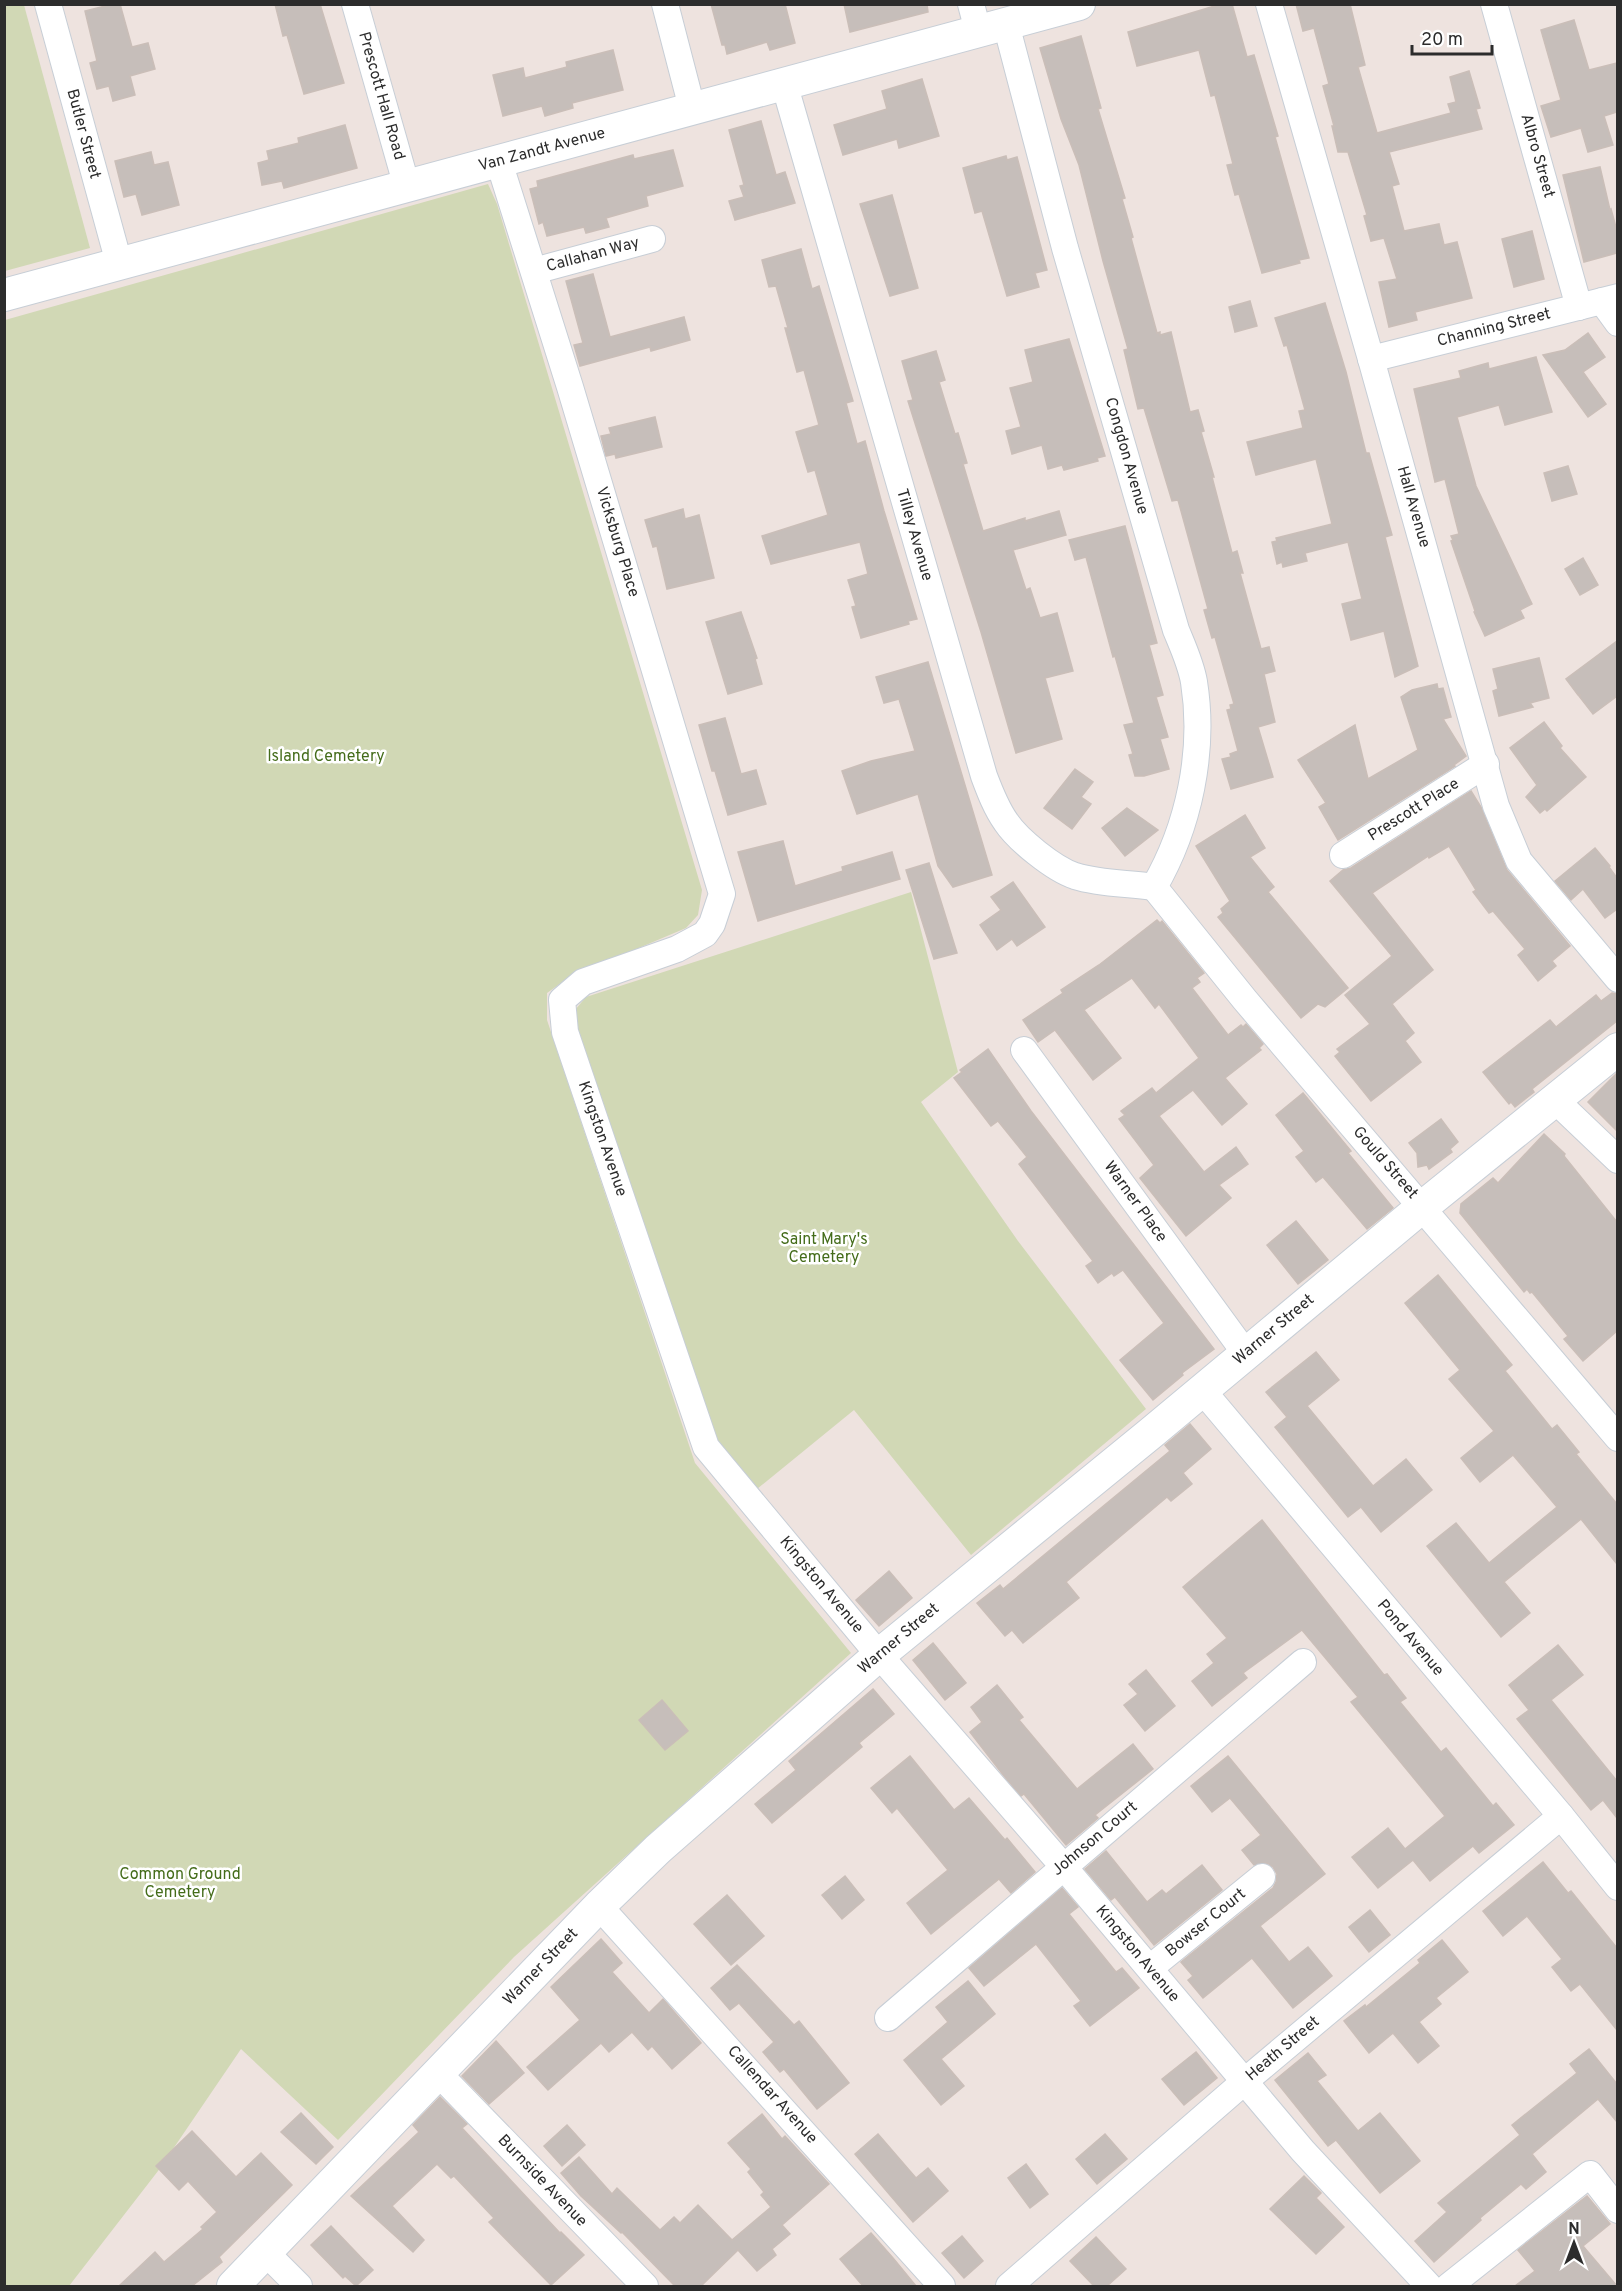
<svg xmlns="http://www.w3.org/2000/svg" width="1622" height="2291" viewBox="0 0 1622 2291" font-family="Overpass,sans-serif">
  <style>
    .cemetery { fill: #d1d8b5 }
    .building { fill: #c6beba; stroke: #cabeb8; stroke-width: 1.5 }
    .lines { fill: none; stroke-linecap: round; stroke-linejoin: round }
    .minor-casing { stroke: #c7ced6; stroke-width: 28 }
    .tertiary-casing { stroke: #c7ced6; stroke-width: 34 }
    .minor { stroke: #fff; stroke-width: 26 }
    .tertiary { stroke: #fff; stroke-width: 32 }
    .labels { text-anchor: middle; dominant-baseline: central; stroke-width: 5; stroke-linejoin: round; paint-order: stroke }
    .street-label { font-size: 16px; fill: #2c2c2c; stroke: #fff }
    .park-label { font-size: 16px; fill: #446c1a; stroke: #fff }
  </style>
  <rect width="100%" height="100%" fill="#eee3df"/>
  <g class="cemetery">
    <polygon points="5,4 24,5 90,248 5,271"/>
    <polygon points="488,184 497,204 702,890 698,915 686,928 568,978 547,993 547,1020 695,1463 851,1653 514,1957 338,2140 241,2049 158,2171 69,2286 5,2286 5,320"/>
    <polygon points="911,892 958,1072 921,1102 1018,1241 1146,1409 971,1555 854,1410 757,1489 716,1440 576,1028 575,1010 586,997"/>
  </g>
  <g class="building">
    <polygon points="113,4 120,4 132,47 148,43 155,69 130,76 135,95 113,101 109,86 97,89 90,63 97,61 85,11"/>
    <polygon points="275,4 320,4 344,83 304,94 287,35 283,36"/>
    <polygon points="711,4 785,4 795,43 770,50 767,42 727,54 725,45 722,45"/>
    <polygon points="844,4 927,4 928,12 850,32"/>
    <polygon points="1221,4 1232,4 1247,57 1254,55 1278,136 1275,137 1309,258 1299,260 1300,263 1262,273 1239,194 1235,195 1227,165 1233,164 1215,95 1211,96 1199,50 1137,66 1128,32"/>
    <polygon points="1296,4 1350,4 1365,65 1358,67 1377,133 1451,113 1448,104 1456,102 1450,77 1469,71 1480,108 1476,109 1482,129 1389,152 1399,184 1392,186 1404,231 1439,224 1444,245 1457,242 1472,298 1415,312 1417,320 1389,327 1379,282 1397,279 1384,238 1371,241 1364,216 1367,215 1348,152 1338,152 1332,126 1334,126 1323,86 1329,84 1314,28 1303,31"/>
    <polygon points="1574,20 1589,70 1617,63 1617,112 1604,116 1613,145 1588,152 1581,128 1551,137 1541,106 1561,100 1541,30"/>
    <polygon points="1081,36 1101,108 1098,109 1125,198 1122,199 1133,237 1131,238 1157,333 1160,332 1160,335 1171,332 1190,412 1198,410 1204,431 1201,432 1214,477 1212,477 1232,553 1237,551 1243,573 1240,573 1261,649 1269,647 1275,671 1264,674 1275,722 1258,727 1273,777 1231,789 1222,759 1231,757 1230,754 1238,751 1227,710 1231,709 1230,705 1234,704 1215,637 1212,638 1204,610 1208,609 1178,500 1172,501 1144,408 1138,409 1124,350 1128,349 1103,261 1079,165 1061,119 1040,48"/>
    <polygon points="613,50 623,90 572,103 573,108 545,116 542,106 503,116 493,75 523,68 525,78 567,67 566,62"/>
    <polygon points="922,79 939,136 899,148 897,139 843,155 834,125 887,109 882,91"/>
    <polygon points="761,121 776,175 785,172 795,203 735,220 729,201 744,197 740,186 744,185 729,130"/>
    <polygon points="345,125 357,168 284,188 282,181 262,185 258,163 269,160 267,151 299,143 298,138"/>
    <polygon points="673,150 683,186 646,196 648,206 606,218 609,227 586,233 584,227 547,236 543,222 539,224 530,189 538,187 537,181 633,155 634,159"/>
    <polygon points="151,152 154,165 168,162 179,205 142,215 136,194 124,197 115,161"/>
    <polygon points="1006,156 1007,160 1017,157 1047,270 1035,273 1039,287 1007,296 982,211 975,213 963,168"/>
    <polygon points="1600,167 1610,210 1611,209 1617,231 1617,253 1584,262 1563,175"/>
    <polygon points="892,195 918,288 890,296 860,204"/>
    <polygon points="1532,231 1544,279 1514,287 1502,239"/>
    <polygon points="801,249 812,289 819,286 853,401 846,403 857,444 865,441 884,511 917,619 908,621 909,624 861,638 852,607 856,606 848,580 868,574 860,542 771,564 762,536 828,515 815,470 808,472 796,432 819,425 804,370 797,372 785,328 788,328 776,286 769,287 762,260"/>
    <polygon points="593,274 610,337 684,317 690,340 651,351 650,347 580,366 574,345 583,343 566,281"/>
    <polygon points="1250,301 1257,326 1235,332 1229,307"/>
    <polygon points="1325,303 1346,372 1366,453 1369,453 1392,535 1385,537 1418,666 1395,677 1384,631 1351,640 1342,604 1362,599 1348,542 1305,553 1307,561 1283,567 1282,562 1277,564 1272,542 1277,541 1276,538 1332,524 1316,459 1256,475 1247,442 1303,428 1299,411 1305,410 1287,345 1284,346 1275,318"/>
    <polygon points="1588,333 1605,357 1583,372 1606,404 1588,417 1543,355 1565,350"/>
    <polygon points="1069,339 1105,456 1097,458 1098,461 1064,470 1062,465 1048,469 1042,445 1012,454 1006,431 1021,427 1010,388 1033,382 1025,350"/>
    <polygon points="936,351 945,380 939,382 955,434 958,433 967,463 963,464 983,531 1025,518 1025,521 1059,511 1066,535 1013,550 1026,590 1030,588 1040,618 1057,613 1073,671 1045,678 1062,739 1016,753 981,632 908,401 913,400 902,361"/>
    <polygon points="1536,357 1552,412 1505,425 1499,405 1457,417 1476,486 1532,604 1520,610 1524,618 1485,636 1474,612 1475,611 1451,541 1453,540 1451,536 1459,534 1445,479 1435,482 1414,389 1461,378 1459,371 1488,363 1489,369"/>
    <polygon points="655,417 662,447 616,458 615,454 606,456 601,436 611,434 609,428"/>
    <polygon points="1568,466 1577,494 1552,501 1544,473"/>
    <polygon points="683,509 685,519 699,515 714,578 667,589 657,546 653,547 645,520"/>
    <polygon points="1125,526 1157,643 1149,645 1163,695 1156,697 1168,737 1160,739 1169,769 1144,776 1135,776 1129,755 1133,754 1124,725 1134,723 1115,656 1113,657 1086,557 1075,560 1069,540"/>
    <polygon points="1583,558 1598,585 1580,595 1565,569"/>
    <polygon points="741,612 757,658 755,659 762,684 728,694 706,622"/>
    <polygon points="1617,641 1617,696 1593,714 1579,696 1581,695 1578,695 1566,679"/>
    <polygon points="1539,658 1549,698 1530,703 1533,707 1499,716 1493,691 1498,689 1493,669"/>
    <polygon points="928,662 992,875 953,887 938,866 918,794 857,814 842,771 871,761 915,751 899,699 884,703 876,677"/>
    <polygon points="1437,684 1438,689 1443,688 1451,717 1443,719 1466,756 1454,765 1455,766 1338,840 1319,807 1326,803 1298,760 1355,725 1368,779 1418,750 1401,697 1412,690"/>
    <polygon points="725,718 741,774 756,770 766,804 728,815 715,771 712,771 699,725"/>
    <polygon points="1544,722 1562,746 1560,748 1586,777 1547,811 1545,809 1540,813 1526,797 1537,785 1510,748"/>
    <polygon points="1075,769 1093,782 1081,797 1091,804 1072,829 1044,808"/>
    <polygon points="1471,791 1481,807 1507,870 1570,946 1552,961 1556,966 1538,981 1518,955 1525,949 1493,911 1489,913 1473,892 1476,890 1449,846 1429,858 1428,856 1372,893 1433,970 1392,1004 1414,1033 1405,1041 1421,1062 1371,1101 1335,1056 1340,1052 1337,1049 1370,1024 1345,995 1392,956 1330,881 1343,870 1351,868"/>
    <polygon points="1127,808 1158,830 1125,856 1102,828"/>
    <polygon points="1245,815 1265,848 1250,857 1274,887 1268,892 1348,988 1325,1007 1318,1004 1301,1018 1218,917 1223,913 1221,909 1230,901 1196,846"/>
    <polygon points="783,841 795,886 843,871 842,867 892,852 900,879 758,921 738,852"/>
    <polygon points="1595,848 1610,866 1609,867 1617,878 1617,909 1605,918 1583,889 1571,900 1555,881"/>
    <polygon points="929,863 957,953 934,959 906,870"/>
    <polygon points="1013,882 1045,927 1017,946 1012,939 997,950 980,925 1001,910 991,897"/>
    <polygon points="1157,920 1160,923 1162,921 1204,973 1197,978 1200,982 1192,988 1228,1035 1241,1025 1243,1027 1246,1024 1263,1044 1259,1048 1261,1050 1225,1078 1247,1104 1222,1125 1193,1090 1159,1116 1204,1172 1236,1147 1248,1164 1219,1185 1231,1198 1186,1236 1140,1178 1154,1165 1119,1119 1125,1115 1121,1111 1152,1088 1156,1093 1199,1058 1159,1004 1155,1008 1132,978 1084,1010 1121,1058 1093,1080 1055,1030 1038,1042 1023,1020 1063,993 1061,990 1099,965"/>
    <polygon points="1612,993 1617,994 1617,1021 1532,1089 1534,1092 1515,1107 1511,1102 1509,1104 1483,1072 1550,1020 1556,1027 1596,995 1601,1001"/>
    <polygon points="988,1049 1031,1111 1214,1349 1182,1373 1183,1375 1153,1400 1120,1360 1164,1323 1123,1270 1114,1276 1112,1273 1098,1283 1086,1266 1093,1261 1019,1164 1027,1157 998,1121 991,1126 954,1078 962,1072 960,1070"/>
    <polygon points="1617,1073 1617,1131 1588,1102"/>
    <polygon points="1303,1093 1351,1151 1348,1153 1393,1208 1367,1229 1323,1177 1316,1182 1296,1157 1304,1151 1276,1115"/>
    <polygon points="1441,1119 1458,1142 1450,1149 1452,1152 1429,1169 1427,1165 1418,1167 1417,1153 1409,1143"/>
    <polygon points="1544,1134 1565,1154 1564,1156 1617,1222 1617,1331 1583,1361 1564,1339 1568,1336 1532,1292 1530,1293 1527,1289 1524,1292 1460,1213 1461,1204 1493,1178 1498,1183"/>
    <polygon points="1296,1221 1328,1260 1298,1284 1267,1245"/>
    <polygon points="1438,1275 1512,1365 1505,1371 1552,1429 1557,1425 1579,1452 1576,1454 1617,1504 1617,1564 1581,1519 1504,1582 1530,1613 1501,1637 1427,1546 1456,1523 1489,1563 1557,1507 1513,1455 1480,1482 1461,1458 1494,1431 1449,1379 1460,1370 1405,1303"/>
    <polygon points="1316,1352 1339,1380 1307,1406 1373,1486 1406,1459 1432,1490 1381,1532 1361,1507 1348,1517 1275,1427 1287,1417 1266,1392"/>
    <polygon points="1190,1424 1211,1449 1183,1473 1192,1484 1171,1501 1167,1497 1066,1582 1079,1598 1054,1618 1023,1643 1012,1630 1005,1636 977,1603 1000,1585 1003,1589 1170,1451 1165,1445"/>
    <polygon points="1262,1520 1384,1675 1387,1674 1406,1698 1400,1702 1441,1752 1446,1748 1493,1806 1496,1803 1514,1825 1479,1853 1473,1846 1430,1881 1413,1860 1378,1888 1352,1857 1388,1828 1405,1849 1445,1816 1351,1702 1358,1697 1302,1630 1243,1673 1247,1678 1212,1706 1192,1681 1214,1663 1207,1654 1227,1638 1183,1587"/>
    <polygon points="889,1571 912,1598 879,1626 856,1600"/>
    <polygon points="933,1643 966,1683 945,1700 913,1660"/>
    <polygon points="1558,1645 1583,1675 1551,1700 1617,1781 1617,1818 1603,1800 1591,1810 1517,1719 1529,1710 1509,1685"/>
    <polygon points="1146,1670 1175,1706 1145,1731 1124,1705 1138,1694 1129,1684"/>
    <polygon points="997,1685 1023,1717 1019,1720 1077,1789 1133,1744 1153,1769 1095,1815 1098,1818 1066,1845 1024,1794 1021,1796 1004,1776 970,1732 982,1722 971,1707"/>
    <polygon points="873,1689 894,1714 859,1743 862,1747 772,1823 755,1804 796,1770 789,1761"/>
    <polygon points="662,1700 688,1731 665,1750 639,1720"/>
    <polygon points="910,1756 954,1810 969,1798 1005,1840 1007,1838 1035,1872 1011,1893 999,1879 931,1934 907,1903 948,1870 897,1808 892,1813 871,1788"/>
    <polygon points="1228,1756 1325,1874 1260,1926 1289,1962 1308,1947 1332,1976 1293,2008 1252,1958 1203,1998 1188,1980 1193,1976 1181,1962 1273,1888 1276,1882 1277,1874 1273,1867 1267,1863 1254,1865 1242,1850 1261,1835 1230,1798 1212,1812 1191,1786"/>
    <polygon points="1106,1851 1147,1902 1162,1890 1166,1894 1202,1865 1222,1890 1154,1945 1115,1897 1111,1900 1085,1869"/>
    <polygon points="1543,1862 1568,1893 1571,1891 1617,1948 1617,2030 1580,1984 1571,1991 1552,1967 1562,1959 1527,1916 1503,1936 1483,1911"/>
    <polygon points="845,1876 864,1900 842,1919 822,1895"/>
    <polygon points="1062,1888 1078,1907 1069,1914 1116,1972 1122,1968 1139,1988 1090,2026 1074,2006 1081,2001 1036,1944 984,1986 969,1968"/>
    <polygon points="727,1895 764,1936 731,1965 694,1924"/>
    <polygon points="1370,1910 1390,1935 1369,1952 1349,1927"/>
    <polygon points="601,1939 622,1963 612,1972 649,2013 663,1999 701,2043 672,2069 652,2046 648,2050 632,2032 609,2052 601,2043 548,2090 527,2067 580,2020 551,1987"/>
    <polygon points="1442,1940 1468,1972 1436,1998 1441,2004 1419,2022 1439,2046 1418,2063 1393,2033 1369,2053 1344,2021 1365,2005 1366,2007 1420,1963 1418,1960"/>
    <polygon points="737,1965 794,2025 799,2021 849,2083 817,2109 784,2069 780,2072 763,2052 774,2042 739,2003 730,2010 711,1988"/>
    <polygon points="968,1981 995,2014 941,2059 964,2086 941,2105 904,2060 948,2022 936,2007"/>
    <polygon points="496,2041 524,2073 489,2104 462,2076"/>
    <polygon points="1589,2049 1617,2084 1617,2122 1598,2099 1532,2154 1546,2172 1526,2189 1521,2184 1480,2218 1481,2220 1434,2262 1415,2241 1447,2212 1438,2203 1520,2135 1512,2125 1577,2073 1570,2064"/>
    <polygon points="1196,2052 1217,2078 1184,2105 1162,2079"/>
    <polygon points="1308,2053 1326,2075 1317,2081 1358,2131 1380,2113 1420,2161 1380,2193 1336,2140 1328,2146 1275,2080"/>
    <polygon points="440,2097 467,2124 462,2128 560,2233 561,2232 584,2255 551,2285 489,2222 494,2218 454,2176 451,2178 437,2164 392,2206 424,2240 413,2252 351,2196 419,2132 413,2125"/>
    <polygon points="301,2113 333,2147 316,2164 281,2132"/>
    <polygon points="762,2114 782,2139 785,2136 829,2184 782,2225 790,2234 772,2249 776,2255 757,2271 738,2250 701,2286 675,2286 622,2232 621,2233 581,2196 561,2173 579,2157 612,2194 617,2188 660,2230 674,2217 680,2223 698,2205 732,2240 771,2207 761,2195 764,2192 748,2172 751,2169 728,2143"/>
    <polygon points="567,2125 585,2145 562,2166 544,2146"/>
    <polygon points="192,2131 236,2177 261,2153 292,2185 219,2257 222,2262 192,2286 119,2286 155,2252 164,2262 203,2229 201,2227 217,2212 188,2181 179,2190 156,2166"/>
    <polygon points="878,2134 916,2178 928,2168 948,2191 913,2222 855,2154"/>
    <polygon points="1105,2134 1127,2159 1097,2184 1076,2159"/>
    <polygon points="1026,2164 1048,2194 1030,2208 1008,2178"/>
    <polygon points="1304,2176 1321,2193 1316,2198 1344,2227 1316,2254 1270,2209"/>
    <polygon points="1587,2196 1610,2224 1583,2246 1617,2286 1515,2286 1535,2271 1518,2250"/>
    <polygon points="331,2226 373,2270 356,2286 345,2276 343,2278 311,2245"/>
    <polygon points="871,2233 893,2258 916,2286 863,2286 840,2259"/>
    <polygon points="962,2236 983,2261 964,2278 942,2253"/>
    <polygon points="1096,2237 1126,2269 1107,2286 1094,2286 1070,2261"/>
  </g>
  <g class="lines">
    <g class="minor-casing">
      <g id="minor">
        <polyline points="48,4 119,263"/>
        <polyline points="355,4 407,187"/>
        <polyline points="665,4 692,108"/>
        <polyline points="971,4 978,31"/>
        <polyline points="1269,4 1371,359 1496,806 1519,861 1618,979"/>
        <polyline points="1494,4 1579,307"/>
        <path d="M1006 24 1065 248 1176 630C1183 647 1191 664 1194 682 1205 751 1189 827 1154 887"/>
        <path d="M784 83 984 776C990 792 996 808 1006 822 1018 840 1054 869 1075 876 1101 884 1127 883 1154 887"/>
        <polyline points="499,162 570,387 722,894 712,924 705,934 677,949 583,982 562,1000 565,1032 706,1447 879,1655 1063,1866 1303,2151 1429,2286"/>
        <polyline points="534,271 652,239"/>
        <polyline points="1602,301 1618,323"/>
        <polyline points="1371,359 1618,297"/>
        <polyline points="1343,855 1486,764"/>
        <polyline points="1154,887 1245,1000 1618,1438"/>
        <polyline points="1024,1050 1246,1354"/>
        <polyline points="1555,1100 1618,1160"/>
        <polyline points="1202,1390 1561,1816 1618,1887"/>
        <polyline points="599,1906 942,2286"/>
        <polyline points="1150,1968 1262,1877"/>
        <polyline points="888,2018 1303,1662"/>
        <polyline points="439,2074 645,2286"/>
        <polyline points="266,2253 299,2286"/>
        <polyline points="1009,2286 1245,2081 1561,1816"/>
        <polyline points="1449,2286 1590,2174 1618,2210"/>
      </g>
    </g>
    <g class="tertiary-casing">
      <g id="tertiary">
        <polyline points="4,295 1079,4"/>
        <polyline points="233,2286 599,1906 658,1849 879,1655 1151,1433 1410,1217 1618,1049"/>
      </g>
    </g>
    <use href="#minor" class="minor"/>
    <use href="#tertiary" class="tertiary"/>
  </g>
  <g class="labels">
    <g class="street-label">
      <text transform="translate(381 96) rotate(74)">Prescott Hall Road</text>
      <text transform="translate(83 134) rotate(75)">Butler Street</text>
      <text transform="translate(542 150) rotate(-15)">Van Zandt Avenue</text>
      <text transform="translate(1537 156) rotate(74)">Albro Street</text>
      <text transform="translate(593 255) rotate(-15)">Callahan Way</text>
      <text transform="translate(1494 328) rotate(-14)">Channing Street</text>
      <text transform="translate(1126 456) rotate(74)">Congdon Avenue</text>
      <text transform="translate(1413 507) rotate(74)">Hall Avenue</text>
      <text transform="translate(914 535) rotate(74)">Tilley Avenue</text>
      <text transform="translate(617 542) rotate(73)">Vicksburg Place</text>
      <text transform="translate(1414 810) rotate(-32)">Prescott Place</text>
      <text transform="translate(602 1139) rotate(71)">Kingston Avenue</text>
      <text transform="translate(1385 1163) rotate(49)">Gould Street</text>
      <text transform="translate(1135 1202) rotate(54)">Warner Place</text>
      <text transform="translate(1274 1330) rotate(-40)">Warner Street</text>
      <text transform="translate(821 1585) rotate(50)">Kingston Avenue</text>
      <text transform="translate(1410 1638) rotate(50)">Pond Avenue</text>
      <text transform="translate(899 1639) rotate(-40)">Warner Street</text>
      <text transform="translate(1095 1839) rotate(-40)">Johnson Court</text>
      <text transform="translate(1206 1923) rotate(-39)">Bowser Court</text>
      <text transform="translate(1137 1954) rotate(50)">Kingston Avenue</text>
      <text transform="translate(541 1967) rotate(-46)">Warner Street</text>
      <text transform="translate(1283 2049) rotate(-40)">Heath Street</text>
      <text transform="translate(772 2095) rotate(48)">Callendar Avenue</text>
      <text transform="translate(542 2181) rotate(46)">Burnside Avenue</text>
    </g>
    <g class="park-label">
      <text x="326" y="757">Island Cemetery</text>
      <text x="824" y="1240">Saint Mary's<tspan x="824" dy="18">Cemetery</tspan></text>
      <text x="180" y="1875">Common Ground<tspan x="180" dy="18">Cemetery</tspan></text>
    </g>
  </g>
  <rect width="1622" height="2291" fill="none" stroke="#2c2c2c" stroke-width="12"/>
  <g transform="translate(1574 2243)" stroke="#ffffff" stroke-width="4.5" paint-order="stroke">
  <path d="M0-4.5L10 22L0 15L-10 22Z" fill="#2c2c2c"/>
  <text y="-9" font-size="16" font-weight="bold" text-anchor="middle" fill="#2c2c2c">N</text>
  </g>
  <path d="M1412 45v9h80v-9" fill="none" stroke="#2c2c2c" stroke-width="3"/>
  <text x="1421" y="45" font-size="18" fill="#2c2c2c" stroke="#ffffff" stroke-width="4.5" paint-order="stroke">20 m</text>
</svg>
